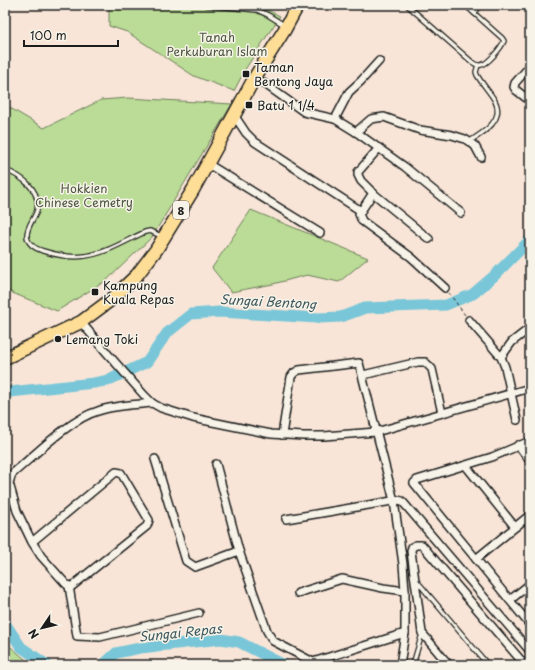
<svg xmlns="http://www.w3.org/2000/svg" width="535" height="670" viewBox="0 0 535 670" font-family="'Playpen Sans',sans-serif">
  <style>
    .green { fill: #badc96; stroke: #6b7c59 }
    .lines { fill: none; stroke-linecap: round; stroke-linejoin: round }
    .river { stroke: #79c6d8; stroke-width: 11 }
    .service-casing { stroke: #1c1c1c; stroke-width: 6 }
    .minor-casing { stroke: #1c1c1c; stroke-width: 10 }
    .primary-casing { stroke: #1c1c1c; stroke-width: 15 }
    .path { stroke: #1c1c1c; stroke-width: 1; stroke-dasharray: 3 3; stroke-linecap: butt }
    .service { stroke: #f7f3e8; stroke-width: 3.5 }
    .minor { stroke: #f7f3e8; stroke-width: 7 }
    .primary { stroke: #fedd96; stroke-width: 12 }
    .poi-dot { fill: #1c1c1c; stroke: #f7f3e8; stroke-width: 1.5 }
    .labels { text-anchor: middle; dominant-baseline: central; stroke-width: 3; stroke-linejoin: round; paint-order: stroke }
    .shield { fill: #f7f3e8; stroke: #5e5c59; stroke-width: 1 }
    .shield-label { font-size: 11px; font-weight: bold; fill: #1c1c1c }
    .park-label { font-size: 12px; fill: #4b5641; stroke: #f7f3e8 }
    .poi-label { font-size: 12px; fill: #1c1c1c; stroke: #f7f3e8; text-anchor: start }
    .water-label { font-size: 13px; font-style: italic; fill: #3d585e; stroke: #f7f3e8 }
  </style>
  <rect width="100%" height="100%" fill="#f8e5d7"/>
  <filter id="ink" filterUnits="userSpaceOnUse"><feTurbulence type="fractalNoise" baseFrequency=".025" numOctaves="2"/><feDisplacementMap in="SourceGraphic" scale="8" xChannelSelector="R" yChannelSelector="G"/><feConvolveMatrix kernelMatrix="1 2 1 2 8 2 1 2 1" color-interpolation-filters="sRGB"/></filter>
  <g filter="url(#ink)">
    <g class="green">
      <polygon points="109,5 257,5 280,16 246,68 234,91 194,76 127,32 109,26"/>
      <polygon points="128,98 232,104 152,237 107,280 57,311 5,290 5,105 44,128 101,100"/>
      <polygon points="251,210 368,258 339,282 307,275 273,284 231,292 212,268"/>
      <polygon points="5,642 32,665 5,665"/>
    </g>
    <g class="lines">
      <g class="river">
        <polyline points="5,394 10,392 94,383 109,380 147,362 167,333 191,314 219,312 318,318 341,317 365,308 446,305 473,294 494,276 530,240"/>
        <polyline points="5,623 21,647 47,665"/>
        <polyline points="103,665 116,653 140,648 221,639 239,642 284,665"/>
      </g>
      <g class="service-casing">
        <g id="service">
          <polyline points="206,5 257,10 268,15 284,25"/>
          <path d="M407 5 472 62C475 64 477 66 481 65 488 64 501 48 504 41L502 38 465 5"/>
          <polyline points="120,7 147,7 163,5"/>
          <polyline points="474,13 481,5"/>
          <path d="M470 141C483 133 505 120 495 101 490 92 482 84 477 75L476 72 478 65"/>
          <path d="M5 170C21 176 41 189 37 210 35 218 27 226 27 235 27 244 36 249 43 251 56 255 72 258 85 256 105 254 127 240 145 232L150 231 161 236"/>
          <polyline points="416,580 488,665"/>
          <polyline points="415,665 414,661 422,634"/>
        </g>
      </g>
      <g class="minor-casing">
        <g id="minor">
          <polyline points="530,66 515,83 514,87 516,90 530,101"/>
          <polyline points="255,77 304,112 335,119 356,132 405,167 461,213"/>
          <polyline points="234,115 246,133 255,142 361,211"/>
          <polyline points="335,119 349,92 361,81 379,61"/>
          <polyline points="356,132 371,119 384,117 420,130 452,135 465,139 475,146 481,157"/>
          <polyline points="379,148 358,172 358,175 361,181 373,193 429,239"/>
          <polyline points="208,164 320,233"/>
          <polyline points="373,193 359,214 362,221 411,257 445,288"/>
          <polyline points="469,320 501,357"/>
          <polyline points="81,322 107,353 144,395 152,403 161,408 193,418 271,434 303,436 324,436 376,432 530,388"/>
          <polyline points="363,375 418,362 425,362 432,369 442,413"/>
          <polyline points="517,420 505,367 501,357 512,342 530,328"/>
          <polyline points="282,435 291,377 294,373 299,370 359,363 394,501 403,564 405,591 383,588 342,579 298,593"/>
          <polyline points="530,441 492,457 417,480 414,483 530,625"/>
          <polyline points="518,445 530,461"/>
          <polyline points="155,459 186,561 195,567 239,551"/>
          <polyline points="216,464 239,551 267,631 273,641 313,662 405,633 405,591"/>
          <polyline points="466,466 515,527"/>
          <polyline points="286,519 398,500 402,501 530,651"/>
          <path d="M32 542 116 472 121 473 149 520 147 526 71 587 66 584 41 556 32 542 17 511 9 483 12 474C35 455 70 419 98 411 115 405 134 405 152 403"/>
          <polyline points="476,559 530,515"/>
          <polyline points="69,586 77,636 100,637 199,613"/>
          <polyline points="510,600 530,584"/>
          <polyline points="400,665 405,633"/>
          <polyline points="449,665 422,633 411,551 412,547 416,545 422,545 525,665"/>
        </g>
      </g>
      <g class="primary-casing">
        <polyline id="primary" points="5,358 81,322 112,299 137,275 156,250 193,190 255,77 285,29 298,5"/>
      </g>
      <polyline class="path" points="449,293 465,315"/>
      <use href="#service" class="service"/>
      <use href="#minor" class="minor"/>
      <use href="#primary" class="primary"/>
    </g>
  </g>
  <g class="poi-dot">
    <rect x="242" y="70" width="8" height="8" rx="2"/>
    <rect x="245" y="101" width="8" height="8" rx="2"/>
    <rect x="91" y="288" width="8" height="8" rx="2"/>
    <circle cx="58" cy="339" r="4"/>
  </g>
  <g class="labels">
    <rect class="shield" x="173" y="201" width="16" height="18" rx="3"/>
    <g class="shield-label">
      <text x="181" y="210">8</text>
    </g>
    <g class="park-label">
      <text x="217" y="37">Tanah<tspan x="217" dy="14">Perkuburan Islam</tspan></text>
      <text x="84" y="188">Hokkien<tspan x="84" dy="14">Chinese Cemetry</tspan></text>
    </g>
    <g class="poi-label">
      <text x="254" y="67">Taman<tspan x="254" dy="14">Bentong Jaya</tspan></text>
      <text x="257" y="105">Batu 1 1/4</text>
      <text x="103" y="285">Kampung<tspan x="103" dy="14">Kuala Repas</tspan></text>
      <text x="66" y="339">Lemang Toki</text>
    </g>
    <g class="water-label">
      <text transform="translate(268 301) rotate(3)">Sungai Bentong</text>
      <text transform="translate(180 632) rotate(-6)">Sungai Repas</text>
    </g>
  </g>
  <rect width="535" height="670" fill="none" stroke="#f7f3e8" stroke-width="20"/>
  <rect x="10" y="10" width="515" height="650" fill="none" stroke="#1c1c1c" stroke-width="1.5" filter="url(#ink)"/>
  <g transform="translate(42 628) rotate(235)" stroke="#f7f3e8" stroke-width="3" paint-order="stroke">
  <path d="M0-3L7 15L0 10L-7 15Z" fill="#1c1c1c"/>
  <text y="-6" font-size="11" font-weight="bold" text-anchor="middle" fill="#1c1c1c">N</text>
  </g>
  <path d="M24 40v6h94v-6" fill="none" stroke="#1c1c1c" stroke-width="2"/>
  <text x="30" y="40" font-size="12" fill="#1c1c1c" stroke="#f7f3e8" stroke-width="3" paint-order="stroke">100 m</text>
</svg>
